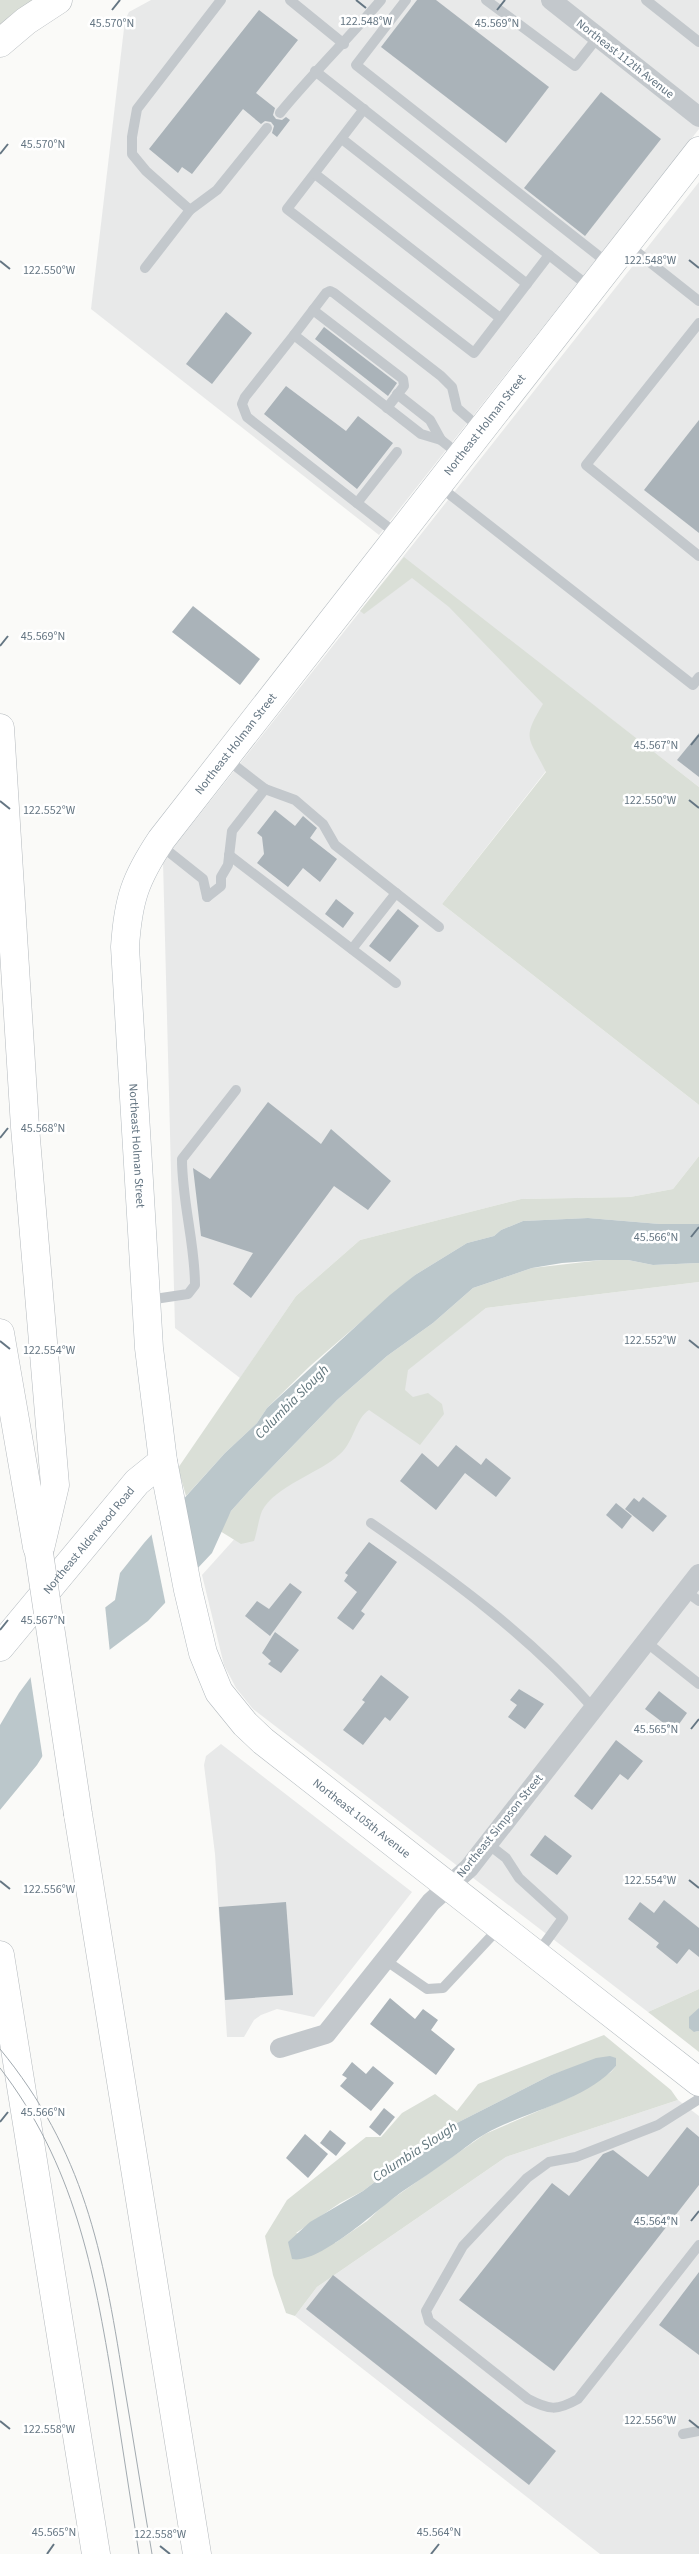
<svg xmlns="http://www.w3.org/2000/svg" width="699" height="2554" viewBox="0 0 699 2554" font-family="'Source Sans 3',sans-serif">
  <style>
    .built { fill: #e8e9e9 }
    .green { fill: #dadfd7; fill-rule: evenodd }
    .water { fill: #bbc7cb }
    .pier { fill: #fafaf8 }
    .building { fill: #aab3b9 }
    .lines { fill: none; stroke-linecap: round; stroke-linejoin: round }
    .secondary-casing { stroke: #b3babf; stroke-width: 29 }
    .highway-casing { stroke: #b4b9bd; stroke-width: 29 }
    .lane { stroke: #c3c8cc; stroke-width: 10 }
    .street { stroke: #c3c8cc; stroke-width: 20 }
    .secondary { stroke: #fff; stroke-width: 28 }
    .highway { stroke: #fff; stroke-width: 28 }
    .tram { stroke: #a2aab0; stroke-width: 1 }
    .highway-bridge-casing { stroke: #b4b9bd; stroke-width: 29; stroke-linecap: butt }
    .highway-bridge { stroke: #fff; stroke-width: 28 }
    .ticks { fill: none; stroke: #657683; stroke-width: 2 }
    .labels { text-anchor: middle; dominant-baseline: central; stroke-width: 5; stroke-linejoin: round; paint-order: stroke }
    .street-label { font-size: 12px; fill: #657683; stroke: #fff }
    .water-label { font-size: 14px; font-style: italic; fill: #60757c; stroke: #fff }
    .ticks-label { font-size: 12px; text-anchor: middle; fill: #657683; stroke: #fff; stroke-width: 5; stroke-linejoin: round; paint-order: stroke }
  </style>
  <rect width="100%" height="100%" fill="#fafaf8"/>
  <g class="built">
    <polygon points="151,0 699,0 699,129 379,535 91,309 125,20 129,12"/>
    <polygon points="699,182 699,787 596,707 442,904 699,1105 699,1156 673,1189 630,1197 521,1199 360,1240 296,1296 240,1378 175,1328 163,861"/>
    <polygon points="699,1282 699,1989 648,2012 253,1709 236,1688 224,1665 202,1575 276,1493 382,1388 486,1308"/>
    <polygon points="221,1744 412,1892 314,2017 277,2009 261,2015 254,2020 244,2037 227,2037 215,1854 204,1765 206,1756"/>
    <polygon points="678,2100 699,2116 699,2554 600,2554 295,2316 317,2287 506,2157"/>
  </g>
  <g class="green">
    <polygon points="0,0 34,0 12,14 0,26"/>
    <path d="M404 557 699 787V1105L442 904 546 772C529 737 521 740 543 704L449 607 412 578 364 614 360 611Z"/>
    <polygon points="699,1156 699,1224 660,1224 588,1218 523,1221 501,1230 494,1236 467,1243 415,1275 310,1366 267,1408 257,1423 225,1453 186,1496 178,1468 296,1296 360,1240 521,1199 630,1197 673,1189"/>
    <path d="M602 1260H628L653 1265 699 1263V1282L486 1308 408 1370 405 1390 413 1397 428 1393 442 1404 444 1414 420 1445 369 1410C355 1419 354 1442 340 1454 320 1473 275 1486 262 1511 259 1518 257 1532 254 1541L241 1544 220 1531 231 1511 249 1491 337 1400 387 1356 433 1323 473 1288 532 1268Z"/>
    <polygon points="699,1989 699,2008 694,2032 699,2031 699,2052 648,2012"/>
    <path d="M604 2035 671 2090 678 2100 506 2157 317 2287 295 2316 286 2313 273 2275 265 2236 287 2200 366 2137H381L402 2113 435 2094 457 2111 478 2084ZM616 2066 611 2072 571 2097 485 2134 385 2204 367 2221 335 2243 296 2233 340 2203 363 2191 445 2129 551 2075 566 2070Z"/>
  </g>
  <g class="water">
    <polygon points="588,1218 660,1224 699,1224 699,1263 653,1265 628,1260 602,1260 562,1263 532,1268 473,1288 433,1323 387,1356 337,1400 249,1491 231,1511 212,1553 148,1621 108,1651 37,1765 0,1810 0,1725 19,1693 53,1647 115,1600 120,1573 144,1543 225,1453 257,1423 267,1408 390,1295 415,1275 467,1243 494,1236 501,1230 523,1221"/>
    <polygon points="699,2008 699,2031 694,2032 689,2028 689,2017"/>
    <path d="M610 2056 616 2058V2066C586 2101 523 2112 485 2134 474 2140 464 2149 454 2156 437 2168 420 2180 403 2191 380 2207 319 2265 292 2259L288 2242 310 2222 363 2191 445 2129 551 2075 596 2058Z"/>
  </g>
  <g class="pier">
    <polygon points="181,1498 196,1573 166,1606 151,1532"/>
    <polygon points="105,1605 110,1653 43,1760 30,1674 51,1645"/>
  </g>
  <g class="building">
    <polygon points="417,0 436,0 549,87 506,143 381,47"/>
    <polygon points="259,10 298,40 256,93 275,108 273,115 276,119 282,120 286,117 290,120 277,137 272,133 274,126 271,122 265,121 261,124 243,109 192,174 182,167 178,173 149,149"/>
    <polygon points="601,92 661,139 585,236 524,188"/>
    <polygon points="226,312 252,333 212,384 186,364"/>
    <polygon points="324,327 397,383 388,396 315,339"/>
    <polygon points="286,386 346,431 358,416 393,443 357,489 264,414"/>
    <polygon points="699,420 699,533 644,490"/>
    <polygon points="193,606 260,659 240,685 172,632"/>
    <polygon points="699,733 699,777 677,760"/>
    <polygon points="275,810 295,826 303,816 317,828 310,838 337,859 320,882 303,868 288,887 257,863 264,854 262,837 257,833"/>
    <polygon points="336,899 354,913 343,928 325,914"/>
    <polygon points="398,909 419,926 390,962 369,946"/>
    <polygon points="268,1102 321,1144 331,1129 391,1181 368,1210 334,1186 251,1298 233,1284 253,1253 201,1236 193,1168 210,1179"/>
    <polygon points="456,1445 481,1465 486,1458 511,1478 496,1497 465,1473 436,1510 400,1481 422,1453 438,1467"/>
    <polygon points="643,1497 667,1516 653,1532 625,1509 634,1498 639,1502"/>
    <polygon points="616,1503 632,1516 622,1529 606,1515"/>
    <polygon points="369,1542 397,1562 361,1611 365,1614 353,1630 337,1618 357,1592 344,1581 348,1575 345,1573"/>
    <polygon points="290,1583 302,1592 270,1636 245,1616 257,1601 269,1609"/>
    <polygon points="275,1632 299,1650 281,1673 268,1664 271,1661 262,1653"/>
    <polygon points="381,1675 409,1697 390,1721 385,1717 363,1745 343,1730 365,1702 362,1700"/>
    <polygon points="519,1689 544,1704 525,1729 508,1717 517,1705 510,1700"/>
    <polygon points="659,1691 687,1713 674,1731 645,1709"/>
    <polygon points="616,1740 643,1761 628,1780 620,1774 592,1810 574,1796"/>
    <polygon points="545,1835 572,1856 557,1875 530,1855"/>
    <polygon points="664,1900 699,1928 699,1957 689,1949 677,1964 656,1947 659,1943 628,1919 640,1902 654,1913"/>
    <polygon points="286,1902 293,1995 225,2000 219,1907"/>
    <polygon points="390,1998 415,2019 423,2009 438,2020 431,2030 455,2049 436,2075 370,2024"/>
    <polygon points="352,2062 366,2074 373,2066 394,2083 371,2111 340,2086 347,2078 342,2075"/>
    <polygon points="384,2108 395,2117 380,2136 369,2127"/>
    <polygon points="687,2127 699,2137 699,2185 554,2371 459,2300 552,2183 569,2196 603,2154 613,2150 648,2177"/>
    <polygon points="330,2130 346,2143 336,2156 320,2143"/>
    <polygon points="305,2134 328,2154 308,2178 286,2158"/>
    <polygon points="699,2272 699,2355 659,2325"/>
    <polygon points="333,2275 556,2451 529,2485 306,2309"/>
  </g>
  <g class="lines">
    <g class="secondary-casing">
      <g id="secondary">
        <path id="s1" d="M699 151 161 840C135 879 128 900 125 947L149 1348 163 1461 188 1590 203 1653 219 1692 245 1724 263 1741 699 2082"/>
        <path id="s2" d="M0 1647 137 1482 163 1461"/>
      </g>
    </g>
    <g class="highway-casing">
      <g id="highway">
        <polyline points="0,43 26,21 58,0"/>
        <polyline points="0,728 25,1127 55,1485 39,1553"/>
        <polyline points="0,1333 37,1547"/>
        <polyline points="78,1814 197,2554"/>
        <polyline points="0,1955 96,2554"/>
      </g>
    </g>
    <g class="lane">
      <polyline points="290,0 344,44"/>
      <polyline points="406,0 356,65 609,264"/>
      <polyline points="486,0 575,66 598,37"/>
      <polyline points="646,0 699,42"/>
      <polyline points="315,71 591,288"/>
      <polyline points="364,109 287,209 474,353 549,255"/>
      <path d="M280 113C312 74 348 39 381 0"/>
      <polyline points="342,139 527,284"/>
      <polyline points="315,174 500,318"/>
      <polyline points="190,210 146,171 132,154 132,137 137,109 221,0"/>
      <polyline points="628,245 699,301"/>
      <polyline points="145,268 190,210 217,190 267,128"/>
      <polyline points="313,310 403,379 404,386 387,408"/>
      <polyline points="699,323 586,465 699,556"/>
      <polyline points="294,335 245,397 242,404 247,417 357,503 397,452"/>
      <polyline points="397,394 430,420 441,440"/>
      <polyline points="460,455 441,440 421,434 294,335 326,293 330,291 334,293 441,376 452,387 457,408 481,429"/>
      <polyline points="439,486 693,685 699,677"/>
      <polyline points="357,503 398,535"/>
      <polyline points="265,789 295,800 323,824 335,845 439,927"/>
      <polyline points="159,844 203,879 207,897"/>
      <polyline points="229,855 396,983"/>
      <polyline points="207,897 221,886 221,877 228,865 232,831 265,789 225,758"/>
      <polyline points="352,949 396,893"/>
      <path d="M148 1300 188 1294 195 1285C195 1243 182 1202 182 1159L236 1090"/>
      <path d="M371 1523C450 1578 530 1636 594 1709"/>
      <polyline points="685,1591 699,1601"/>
      <polyline points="646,1642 699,1684"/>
      <polyline points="488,1844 506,1858 519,1878 563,1918 537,1954"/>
      <polyline points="385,1960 427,1989 443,1988 500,1927"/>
      <path d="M699 2099 658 2125 576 2157 549 2162 527 2178 463 2246 426 2311 429 2321 528 2399C549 2410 557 2411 578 2399L699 2245"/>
      <polyline points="683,2434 699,2431"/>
    </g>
    <g class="street">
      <polyline points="551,0 699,117"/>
      <polyline points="280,2048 326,2034 431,1902 469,1868 699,1574"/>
    </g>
    <use href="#secondary" class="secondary"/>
    <use href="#highway" class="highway"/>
    <g class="tram">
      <path d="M0 2049C84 2151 103 2252 123 2378 133 2437 142 2495 152 2554"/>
      <path d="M0 2068C74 2164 94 2269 113 2386 122 2442 130 2498 139 2554"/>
    </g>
    <g class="highway-bridge-casing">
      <polyline id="highway-bridge" points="39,1553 78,1814"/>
    </g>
    <use href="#highway-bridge" class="highway-bridge"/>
  </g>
  <path class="ticks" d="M356 0 366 8M112 10 120 0M497 10 505 0M0 154 8 144M689 260 699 268M0 261 10 269M0 646 8 636M691 745 699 735M689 800 699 808M0 801 10 809M0 1138 8 1128M691 1237 699 1227M689 1340 699 1348M0 1341 10 1349M0 1630 8 1620M691 1729 699 1719M689 1880 699 1888M0 1881 10 1889M0 2122 8 2112M691 2221 699 2211M689 2420 699 2428M0 2421 10 2429M160 2546 170 2554M47 2554 54 2544M431 2554 439 2544"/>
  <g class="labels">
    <g class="street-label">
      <text transform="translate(625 59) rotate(38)">Northeast 112th Avenue</text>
      <text transform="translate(485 425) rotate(-52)">Northeast Holman Street</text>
      <text transform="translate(236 744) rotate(-52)">Northeast Holman Street</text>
      <text stroke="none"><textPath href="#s1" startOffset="1188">Northeast Holman Street</textPath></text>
      <text stroke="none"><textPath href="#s2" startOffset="139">Northeast Alderwood Road</textPath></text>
      <text stroke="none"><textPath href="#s1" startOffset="1934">Northeast 105th Avenue</textPath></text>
      <text transform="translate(500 1826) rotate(-51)">Northeast Simpson Street</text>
    </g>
    <g class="water-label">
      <text transform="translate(292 1402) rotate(-45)">Columbia Slough</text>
      <text transform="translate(415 2152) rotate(-33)">Columbia Slough</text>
    </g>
  </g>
  <g class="ticks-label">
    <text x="366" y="25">122.548°W</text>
    <text x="112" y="27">45.570°N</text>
    <text x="497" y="27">45.569°N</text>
    <text x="43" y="148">45.570°N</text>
    <text x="650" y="264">122.548°W</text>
    <text x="49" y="274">122.550°W</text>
    <text x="43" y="640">45.569°N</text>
    <text x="656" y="749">45.567°N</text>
    <text x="650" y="804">122.550°W</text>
    <text x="49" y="814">122.552°W</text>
    <text x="43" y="1132">45.568°N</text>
    <text x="656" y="1241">45.566°N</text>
    <text x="650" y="1344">122.552°W</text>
    <text x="49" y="1354">122.554°W</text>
    <text x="43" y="1624">45.567°N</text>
    <text x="656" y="1733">45.565°N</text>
    <text x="650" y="1884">122.554°W</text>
    <text x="49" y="1893">122.556°W</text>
    <text x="43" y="2116">45.566°N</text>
    <text x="656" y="2225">45.564°N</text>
    <text x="650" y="2424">122.556°W</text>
    <text x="49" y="2433">122.558°W</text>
    <text x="54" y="2536">45.565°N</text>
    <text x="439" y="2536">45.564°N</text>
    <text x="160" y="2538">122.558°W</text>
  </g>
</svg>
